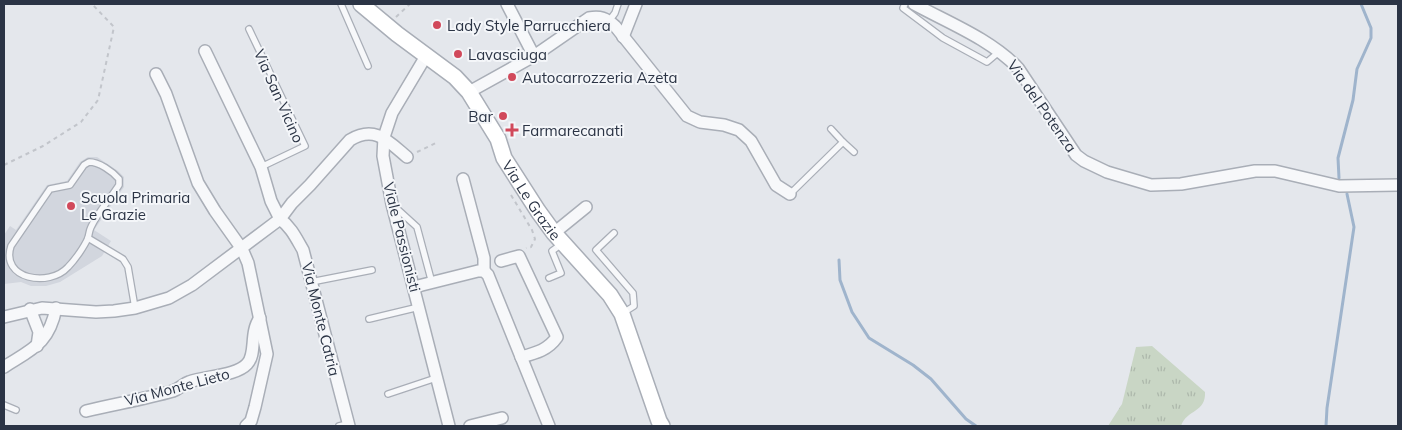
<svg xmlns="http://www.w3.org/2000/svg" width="1402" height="430" viewBox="0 0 1402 430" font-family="Mulish,sans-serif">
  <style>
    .built { fill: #d2d6de }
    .grass { fill: url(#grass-tufts) }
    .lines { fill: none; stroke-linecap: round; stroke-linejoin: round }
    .stream { stroke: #9fb4cc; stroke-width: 3 }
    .lane-casing { stroke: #a9aeb7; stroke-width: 8 }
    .street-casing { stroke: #a9aeb7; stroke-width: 14 }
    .secondary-casing { stroke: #a9aeb7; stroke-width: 18 }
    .path { stroke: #c2c5cb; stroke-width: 2; stroke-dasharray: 4 4; stroke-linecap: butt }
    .lane { stroke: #f7f8fa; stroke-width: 5.5 }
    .street { stroke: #f7f8fa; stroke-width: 11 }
    .secondary { stroke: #fff; stroke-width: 15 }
    .poi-dot { fill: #d1495b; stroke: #f4f6f9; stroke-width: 2 }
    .labels { text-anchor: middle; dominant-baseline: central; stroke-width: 4; stroke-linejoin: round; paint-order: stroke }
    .poi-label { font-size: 15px; fill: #2b3445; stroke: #f4f6f9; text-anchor: start }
    .street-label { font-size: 15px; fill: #2b3445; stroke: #f4f6f9 }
  </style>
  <defs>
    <pattern id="grass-tufts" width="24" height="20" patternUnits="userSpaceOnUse" patternTransform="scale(1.25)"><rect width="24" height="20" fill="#c9d6c5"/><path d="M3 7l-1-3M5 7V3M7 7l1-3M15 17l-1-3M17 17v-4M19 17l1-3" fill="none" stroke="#adb8ab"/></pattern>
  </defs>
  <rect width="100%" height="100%" fill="#e4e7ec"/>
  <polygon class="built" points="88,157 97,157 118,171 124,177 124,187 94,230 111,241 102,256 60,282 46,286 31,286 21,282 4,284 4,235 10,226 16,230 47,185 67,181 80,162"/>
  <path class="grass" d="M1152 346 1205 392C1206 413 1187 409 1181 426H1108L1122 404 1136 347Z"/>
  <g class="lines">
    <g class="stream">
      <polyline points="1339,178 1338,158 1353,100 1357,69 1371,38 1371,28 1361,4"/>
      <polyline points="839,260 840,280 852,312 869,338 913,365 931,379 966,419 976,426"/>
      <polyline points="1326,426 1327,408 1354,227 1347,194"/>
    </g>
    <g class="lane-casing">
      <g id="lane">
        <polyline points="341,4 368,66"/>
        <polyline points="905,4 903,8 943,38 987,62 1000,51"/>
        <polyline points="609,21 615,13 618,4"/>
        <polyline points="249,29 305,146 261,167"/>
        <polyline points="843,142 854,152"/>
        <path d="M89 162C99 162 112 171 119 179V185C110 199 98 212 91 227 89 231 89 235 88 238 84 247 75 260 68 267 49 288 0 279 11 246L50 189 70 185 84 165Z"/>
        <polyline points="790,194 843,142 831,129"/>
        <polyline points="395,207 417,227 432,283"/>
        <polyline points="614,233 596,250 633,293 634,306 623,313"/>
        <polyline points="88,238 123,259 128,267 135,308"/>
        <polyline points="549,278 561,273 552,251 563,243"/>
        <polyline points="311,282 372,270"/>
        <polyline points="369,319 419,307"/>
        <polyline points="388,394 436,378"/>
        <polyline points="4,405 16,410"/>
        <polyline points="339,426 348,424"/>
      </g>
    </g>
    <g class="street-casing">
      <g id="street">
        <polyline points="507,4 534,56"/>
        <path d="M914 4C949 23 990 39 1018 68L1076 155 1084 161 1107 172 1151 185 1181 184 1255 171H1275L1339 186 1398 185"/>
        <polyline points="623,37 636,4"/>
        <polyline points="205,51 261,167 271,201 280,219"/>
        <polyline points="426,56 392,113 384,137 383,156 392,204 449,426"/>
        <polyline points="156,74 166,94 198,183 215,211 242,249 248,263 267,354 255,407 251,421 246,426"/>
        <path d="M469 92 534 56 589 18C600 16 606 18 615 26L687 116 700 122 724 125 739 130 751 141 776 185 790 194"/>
        <polyline points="463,179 484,258 484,271"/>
        <path d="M280 219C291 227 296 238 303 250L349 426"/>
        <polyline points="554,233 586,207"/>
        <path d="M501 261 519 256 557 337C548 350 536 353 521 357"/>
        <polyline points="414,287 478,271 484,271 488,275 549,426"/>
        <polyline points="30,309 39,332 37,346"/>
        <path d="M4 317 42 308 96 312 114 311 135 308 169 298 192 285 280 219 292 203 310 185 350 140C375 125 388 141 407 157"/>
        <path d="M4 367C32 349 49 344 56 308"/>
        <path d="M86 411C115 404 145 399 173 391 179 389 183 384 189 382 205 376 236 376 247 364 257 354 249 333 260 318"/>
        <polyline points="470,426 502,418"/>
      </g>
    </g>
    <g class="secondary-casing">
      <g id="secondary">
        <path id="s1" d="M361 4 397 34 455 77 469 92 498 139 504 158 538 211 554 233 610 295 622 314 659 421 662 426"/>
      </g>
    </g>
    <g class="path">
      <polyline points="396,17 410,4"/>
      <polyline points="417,152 438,142"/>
      <polyline points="4,165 43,146 81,122 98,100 114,27 92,4"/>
      <polyline points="511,195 532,230 535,239 531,247 526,248"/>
      <polyline points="1358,426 1360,426"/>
    </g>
    <use href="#lane" class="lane"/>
    <use href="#street" class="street"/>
    <use href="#secondary" class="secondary"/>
  </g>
  <g class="poi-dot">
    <circle cx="437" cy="25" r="5"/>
    <circle cx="458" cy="54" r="5"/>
    <circle cx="512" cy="77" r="5"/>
    <circle cx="503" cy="116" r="5"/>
    <path d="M509.5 122.5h5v5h5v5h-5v5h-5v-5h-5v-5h5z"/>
    <circle cx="71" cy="206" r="5"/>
  </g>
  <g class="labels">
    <g class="poi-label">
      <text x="447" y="25">Lady Style Parrucchiera</text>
      <text x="468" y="54">Lavasciuga</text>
      <text x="522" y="77">Autocarrozzeria Azeta</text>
      <text x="493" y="116" text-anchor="end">Bar</text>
      <text x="522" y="130">Farmarecanati</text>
      <text x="81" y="197">Scuola Primaria<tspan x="81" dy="17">Le Grazie</tspan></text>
    </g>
    <g class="street-label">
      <text transform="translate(279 96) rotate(66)">Via San Vicino</text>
      <text transform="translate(1042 106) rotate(55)">Via del Potenza</text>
      <text stroke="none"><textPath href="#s1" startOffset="265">Via Le Grazie</textPath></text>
      <text transform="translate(402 237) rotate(76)">Viale Passionisti</text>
      <text transform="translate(321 319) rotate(76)">Via Monte Catria</text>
      <text transform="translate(177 387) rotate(-15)">Via Monte Lieto</text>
    </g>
  </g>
  <rect width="1402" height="430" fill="none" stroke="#2b3445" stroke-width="10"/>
</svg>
